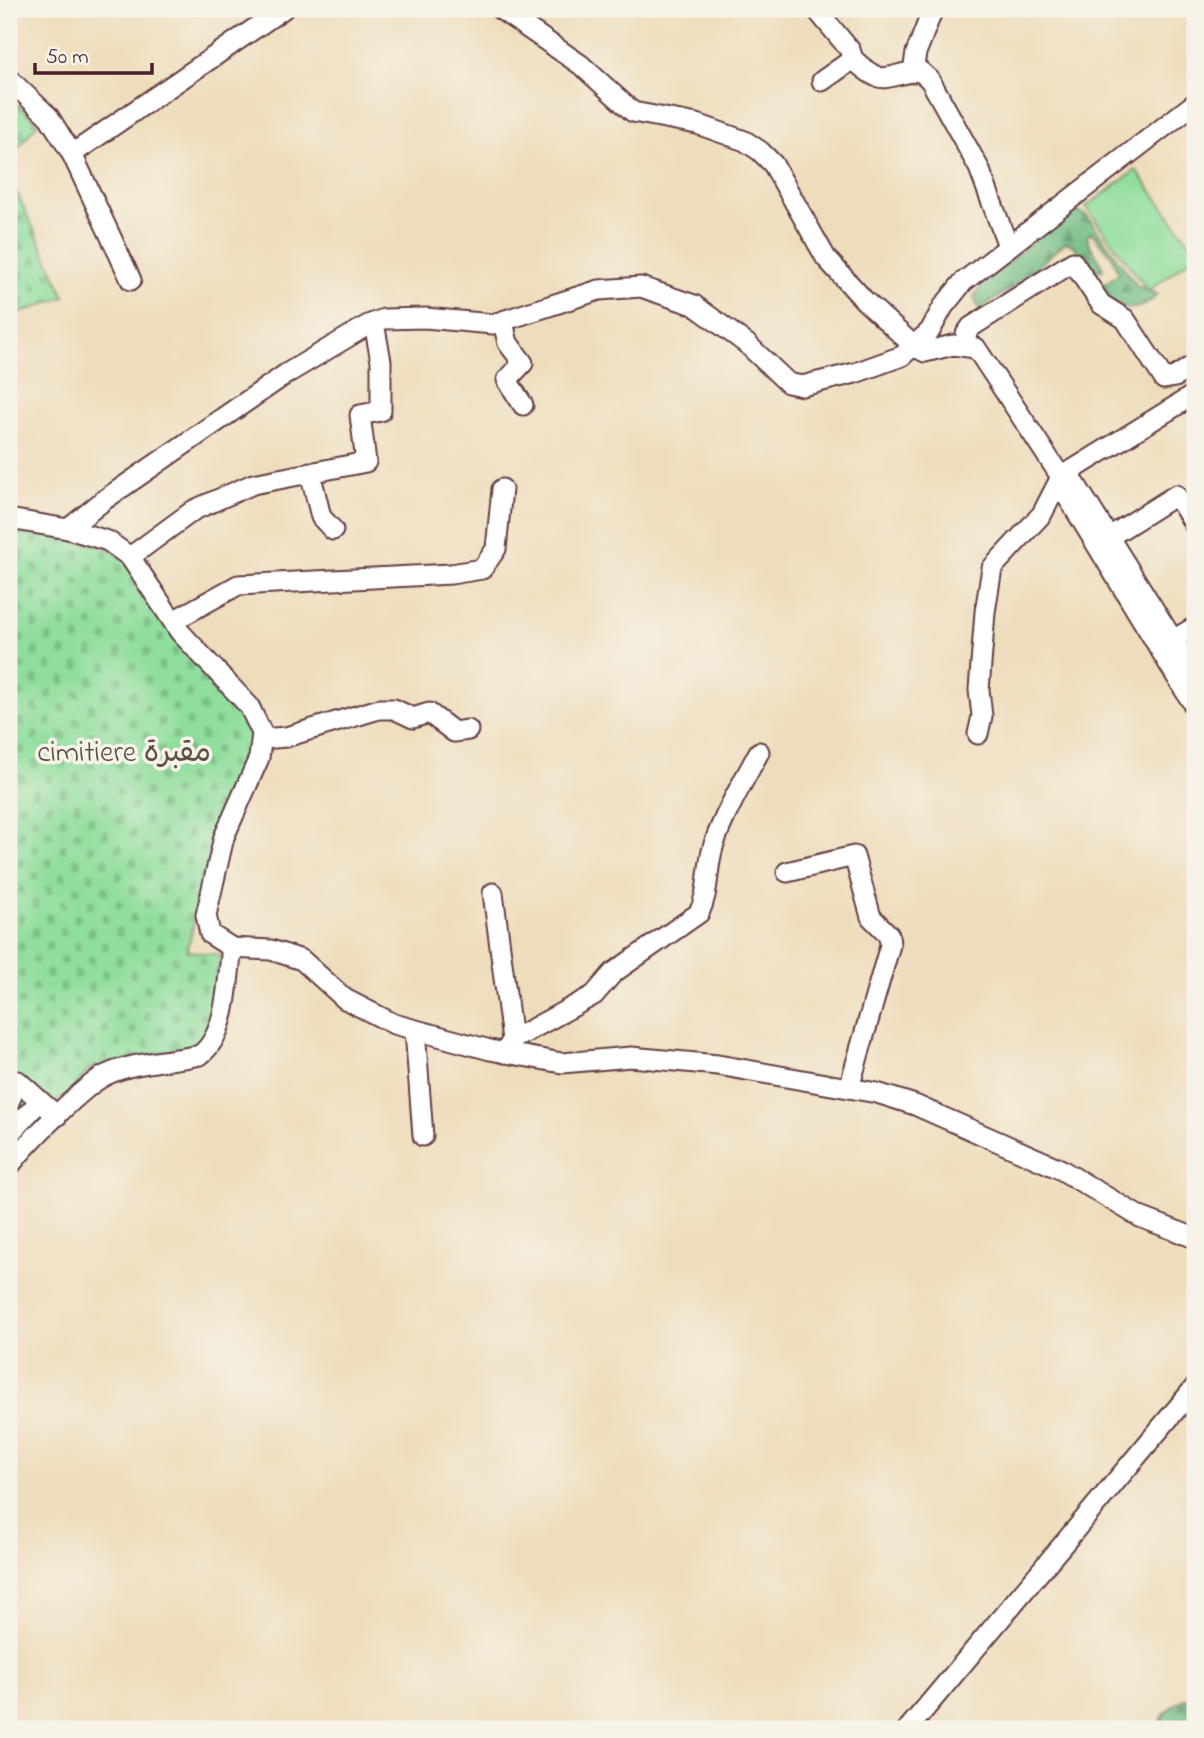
<svg xmlns="http://www.w3.org/2000/svg" width="1204" height="1738" viewBox="0 0 1204 1738" font-family="'Indie Flower','Playpen Sans Arabic',sans-serif">
  <style>
    .forest { fill: url(#forest-firs); stroke: #5e6e58; stroke-width: 2 }
    .cemetery { fill: url(#cemetery-stones); stroke: #6c7e64; stroke-width: 2 }
    .pitch { fill: #8fde9d; stroke: #6c7e64; stroke-width: 2 }
    .lines { fill: none; stroke-linecap: round; stroke-linejoin: round }
    .street-casing { stroke: #633c41; stroke-width: 23 }
    .street { stroke: #fff; stroke-width: 19 }
    .labels { text-anchor: middle; dominant-baseline: central; stroke-width: 7; stroke-linejoin: round; paint-order: stroke }
    .park-label { font-size: 30px; fill: #5b4f48; stroke: #f7f3e8 }
  </style>
  <defs>
    <pattern id="forest-firs" width="22" height="20" patternUnits="userSpaceOnUse" patternTransform="scale(1.75)"><rect width="22" height="20" fill="#73bd84"/><path d="M5 1l3.5 6h-7zM16 11l3.5 6h-7z" fill="#60996c"/></pattern>
    <pattern id="cemetery-stones" width="16" height="16" patternUnits="userSpaceOnUse" patternTransform="scale(1.75)"><rect width="16" height="16" fill="#8fde9d"/><path d="M2 7V4a2 2 0 0 1 4 0v3zM10 15v-3a2 2 0 0 1 4 0v3z" fill="#7dbe87"/></pattern>
  </defs>
  <rect width="100%" height="100%" fill="#f7f3e8"/>
  <filter id="ink" filterUnits="userSpaceOnUse"><feTurbulence type="fractalNoise" baseFrequency=".0143" numOctaves="2"/><feDisplacementMap in="SourceGraphic" scale="14" xChannelSelector="R" yChannelSelector="G"/><feConvolveMatrix kernelMatrix="1 2 1 2 8 2 1 2 1" color-interpolation-filters="sRGB"/></filter>
  <filter id="wash" filterUnits="userSpaceOnUse"><feTurbulence type="fractalNoise" baseFrequency=".00686" numOctaves="4" result="noise"/><feDisplacementMap in="SourceGraphic" scale="28" xChannelSelector="R" yChannelSelector="G"/><feGaussianBlur stdDeviation="1.57" result="paint"/><feColorMatrix in="noise" values="0 0 0 0 0 0 0 0 0 0 0 0 0 0 0 0 0 1.4 0 .05"/><feComposite in="paint" operator="in"/></filter>
  <g filter="url(#wash)">
    <rect width="100%" height="100%" fill="#edb"/>
    <g class="forest">
      <path d="M1074 210 1087 216 1137 286 1157 294C1141 317 1110 310 1102 286L1119 273 1111 255 1091 232 1087 236C1089 251 1102 256 1103 270L1095 271 1074 246 1066 242 1013 287 979 310 974 297 981 286 1061 217Z"/>
      <path d="M1195 1696V1722L1177 1724 1174 1729H1158C1162 1711 1178 1699 1195 1696Z"/>
    </g>
    <g class="cemetery">
      <polygon points="9,97 38,123 9,159"/>
      <polygon points="9,176 65,297 9,317"/>
      <polygon points="9,526 109,548 125,560 253,721 251,758 218,823 187,951 221,955 205,1038 196,1046 90,1068 66,1098 54,1102 42,1113 9,1153"/>
    </g>
    <polygon class="pitch" points="1136,170 1195,250 1195,256 1148,291 1086,207"/>
  </g>
  <g filter="url(#ink)">
    <g class="lines">
      <g class="street-casing">
        <g id="street">
          <polyline points="500,9 581,65 633,112 697,124 745,141 760,151 773,164 826,258 864,300 915,347 925,352 953,345 976,348 1061,477"/>
          <polyline points="816,9 850,50 853,59"/>
          <polyline points="913,72 916,53 933,9"/>
          <polyline points="9,79 49,117 72,154 131,280"/>
          <path d="M822 81 853 59C886 90 883 74 920 71L930 80 979 168 1008 246"/>
          <polyline points="1195,103 963,282 943,307 930,331 902,356 855,373 802,386 788,383 747,344 694,305 641,287 599,290 493,324 425,318 384,319 368,325 286,374 104,500 68,529 108,541 130,557 180,632 249,706 262,733 259,758 224,837 206,915 210,934 232,948 271,950 302,960 345,999 394,1024 490,1050 562,1063 631,1057 718,1065 877,1093 915,1105 1060,1169 1140,1217 1195,1238"/>
          <polyline points="72,154 283,9"/>
          <polyline points="503,322 508,343 523,363 507,380 523,405"/>
          <polyline points="967,345 966,334 971,327 1073,262 1101,304 1125,319 1164,379 1175,377 1195,364"/>
          <polyline points="310,472 321,517 333,530"/>
          <polyline points="1068,472 1195,675"/>
          <polyline points="1059,483 1195,707"/>
          <polyline points="9,519 68,529"/>
          <polyline points="1109,537 1176,495 1195,525"/>
          <polyline points="130,557 194,510 253,484 366,462 360,415 381,411 381,361 374,323"/>
          <polyline points="173,621 238,585 451,574 482,569 496,549 502,489"/>
          <polyline points="1173,640 1195,627"/>
          <polyline points="978,734 982,716 979,690 985,612 992,568 1042,514 1061,477 1195,394"/>
          <polyline points="262,739 286,737 379,709 394,709 413,718 429,713 454,732 468,730"/>
          <polyline points="787,872 854,856 871,917 889,935 890,945 849,1088"/>
          <polyline points="493,893 512,1040"/>
          <polyline points="415,1030 423,1136"/>
          <path d="M505 1053 512 1040 594 995 613 973 699 913C710 891 706 867 714 844 725 812 743 782 759 752"/>
          <polyline points="9,1102 18,1081 57,1116"/>
          <polyline points="9,1134 40,1101"/>
          <path d="M9 1167C23 1147 84 1085 106 1075 136 1061 169 1062 200 1055 228 1034 227 981 232 948"/>
          <polyline points="908,1729 1195,1387"/>
        </g>
      </g>
      <use href="#street" class="street"/>
    </g>
  </g>
  <g class="labels">
    <g class="park-label">
      <text x="124" y="754">cimitiere مقبرة</text>
    </g>
  </g>
  <rect width="1204" height="1738" fill="none" stroke="#f7f3e8" stroke-width="35"/>
  <path d="M35 63v10h117v-10" fill="none" stroke="#4a1f2b" stroke-width="3.5"/>
  <text x="46" y="63" font-size="21" fill="#4a1f2b" stroke="#f7f3e8" stroke-width="5" paint-order="stroke">50 m</text>
</svg>
